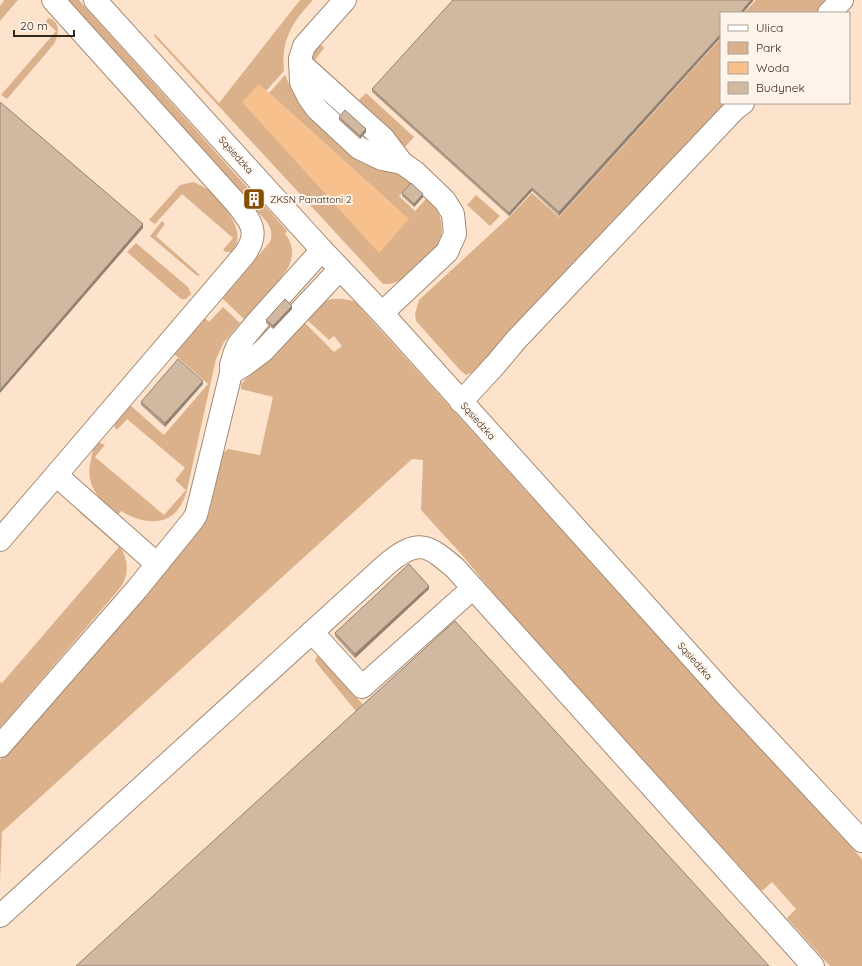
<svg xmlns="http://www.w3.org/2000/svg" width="862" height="966" viewBox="0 0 862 966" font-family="Quicksand,sans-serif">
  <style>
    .green { fill: #dbb18b }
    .water { fill: #f8c08c }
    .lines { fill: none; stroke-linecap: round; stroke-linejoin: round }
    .minor-casing { stroke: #a38b75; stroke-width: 24 }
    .minor { stroke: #fff; stroke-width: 22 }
    .wall { fill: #b49e8a }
    .shaded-wall { fill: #928171 }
    .building { fill: #d1b8a1; stroke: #928171 }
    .labels { text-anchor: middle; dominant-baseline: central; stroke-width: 4; stroke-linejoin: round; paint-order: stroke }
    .street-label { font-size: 10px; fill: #31271e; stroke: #fff4ea }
    .poi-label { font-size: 10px; fill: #31271e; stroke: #fff4ea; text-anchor: start }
  </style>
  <rect width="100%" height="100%" fill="#fee3cc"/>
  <g class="green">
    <polygon points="3,0 18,0 0,21 0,6 4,1"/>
    <path d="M66 0H79L254 195 251 199 259 208 264 205 287 231 285 234C293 243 294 255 289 266 287 270 284 273 282 276 272 292 257 305 244 319L222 298 270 242C273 234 271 229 267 222Z"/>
    <path d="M300 0H313C292 23 281 39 284 71L266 91 258 84 409 219 269 93 285 75 293 93 303 106 364 162 379 170 393 172 400 175 411 184 399 196 415 211 427 198C442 211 447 231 436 249 432 255 424 261 418 266 406 276 400 285 383 284L154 36 155 34 219 103Z"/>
    <polygon points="756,0 833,0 821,13 744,13"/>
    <path d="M48 18C61 21 59 35 54 44L7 99 1 95 56 31 46 22Z"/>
    <polygon points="721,38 721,103 735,103 483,366 473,372 466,375 460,370 416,321 415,314 419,300 509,217 532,193 559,217"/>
    <polygon points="318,45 323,46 324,48 315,60 359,100 366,93 414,137 405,147 313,60 312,51"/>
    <path d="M193 182C198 184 203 186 207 189 221 200 251 235 231 252H226L223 250 233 238 182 194 155 224 149 220 180 185Z"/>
    <polygon points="476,195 500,216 490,226 467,205"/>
    <polygon points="162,221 165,224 156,236 200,275 199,276 196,275 150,236"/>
    <polygon points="136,243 188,287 191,294 186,299 181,299 127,252"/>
    <polygon points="331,299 343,299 354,301 645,622 862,859 862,966 830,966 787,918 796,909 772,882 762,891 514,618 462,555 421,510 423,460 412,459 2,832 0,882 0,760 205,523 209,513 223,453 228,449 260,455 273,397 241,389 241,384 301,319 334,352 342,346 334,336 329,340 304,317 321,303"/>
    <path d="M223 307 240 323 224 342 216 359 187 490C185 498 181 507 175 513 160 527 137 521 121 511L118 515C100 500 84 486 91 460 92 454 93 447 98 442L105 445 95 457 164 515 186 490 175 480 185 468 127 419 117 430 114 426 115 422 130 405 164 435 208 384 174 354 205 318 209 322Z"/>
    <path d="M78 510 120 546C128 559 130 575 120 588L0 728V682L2 683 119 547 79 512Z"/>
    <polygon points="317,656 319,656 366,708 359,715 315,661"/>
  </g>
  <polygon class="water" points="259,84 409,219 379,253 242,102"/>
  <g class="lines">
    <g class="minor-casing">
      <g id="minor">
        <path d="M53 0 236 203C252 223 260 233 244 255L56 475 157 564"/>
        <polyline points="95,0 322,250 382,313 726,695 862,841"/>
        <polyline points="345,0 304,46 300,59 301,82 309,98 317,109 359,148 382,159 402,163"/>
        <polyline points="829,13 842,0"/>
        <polyline points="300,63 384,139 402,163 415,172 445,201 453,214 455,234 447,252 382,313"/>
        <polyline points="231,373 243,366 263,351 340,269"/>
        <polyline points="461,402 495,365 516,340 735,109 743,103"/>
        <polyline points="0,540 56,475"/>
        <polyline points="312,632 362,687 473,588"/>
        <polyline points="0,746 137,589 193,520 196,515 200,500 231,373 231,365 235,352 238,345 257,322 322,250"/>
        <path d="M0 916 388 563C419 538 428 545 455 568L813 966"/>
      </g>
    </g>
    <use href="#minor" class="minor"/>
  </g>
  <g class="wall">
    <polygon points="721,13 721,37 559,216 532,191 509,216 372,92 372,89"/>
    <polygon points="339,117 366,132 360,139 339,120"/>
    <polygon points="402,193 423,197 414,207 402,196"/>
    <polygon points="251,195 257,199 262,205 259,207 255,204 255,202 254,203 251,199"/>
    <polygon points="292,309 273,329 266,323 266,320"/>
    <polygon points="203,384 165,427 141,405 141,402"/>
    <polygon points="429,589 355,658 335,636 335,633"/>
  </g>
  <g class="shaded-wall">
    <polygon points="751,0 754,0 743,13 740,13"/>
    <polygon points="721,34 721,37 559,216 559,212"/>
    <polygon points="366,129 366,132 360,139 360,136"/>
    <polygon points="532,188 532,191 509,216 509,213"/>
    <polygon points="423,194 423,197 414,207 414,204"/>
    <polygon points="262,202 262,205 259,207 259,204"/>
    <polygon points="143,224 143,228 0,393 0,390"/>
    <polygon points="292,306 292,309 273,329 273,326"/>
    <polygon points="203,381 203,384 165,427 165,423"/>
    <polygon points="429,586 429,589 355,658 355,654"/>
  </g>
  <g class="building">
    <polygon points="453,0 751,0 740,13 721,13 721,34 559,212 532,188 509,213 372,89"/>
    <polygon points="0,102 143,224 0,390"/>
    <polygon points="345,110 366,129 360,136 339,117"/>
    <polygon points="411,183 423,194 414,204 402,193"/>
    <polygon points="253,193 257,197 254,199 251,195"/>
    <polygon points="258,198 262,202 259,204 255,200"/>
    <polygon points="285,299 292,306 273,326 266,320"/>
    <polygon points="178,359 203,381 165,423 141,402"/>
    <polygon points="409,564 429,586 355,654 335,633"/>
    <polygon points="455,621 769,966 76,966"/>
  </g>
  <defs>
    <g id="building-square" transform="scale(1.15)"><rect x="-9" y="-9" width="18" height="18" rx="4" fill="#864e00" stroke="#fff4ea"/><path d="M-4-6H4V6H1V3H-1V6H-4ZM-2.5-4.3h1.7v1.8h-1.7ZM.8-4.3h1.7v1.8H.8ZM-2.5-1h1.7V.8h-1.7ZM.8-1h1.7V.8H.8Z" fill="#fff"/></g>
  </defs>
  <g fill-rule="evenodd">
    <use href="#building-square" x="254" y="199"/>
  </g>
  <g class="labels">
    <g class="street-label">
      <text transform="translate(236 155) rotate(48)">Sąsiedzka</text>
      <text transform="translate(478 421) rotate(48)">Sąsiedzka</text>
      <text transform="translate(695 661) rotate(48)">Sąsiedzka</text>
    </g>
    <g class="poi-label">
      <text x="270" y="199">ZKSN Panattoni 2</text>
    </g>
  </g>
  <rect x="720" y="12" width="130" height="92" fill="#fff4ea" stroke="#ada298"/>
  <rect x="728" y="25" width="20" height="6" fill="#ffffff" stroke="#ada298"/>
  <text x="756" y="32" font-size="12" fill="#31271e">Ulica</text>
  <rect x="728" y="42" width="20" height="12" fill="#dbb18b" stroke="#ada298"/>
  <text x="756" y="52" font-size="12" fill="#31271e">Park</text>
  <rect x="728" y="62" width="20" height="12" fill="#f8c08c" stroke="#ada298"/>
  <text x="756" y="72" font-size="12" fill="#31271e">Woda</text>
  <rect x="728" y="82" width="20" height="12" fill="#d1b8a1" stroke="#ada298"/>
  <text x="756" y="92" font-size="12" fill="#31271e">Budynek</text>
  <path d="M14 30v6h60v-6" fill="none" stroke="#31271e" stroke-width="2"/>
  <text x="20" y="30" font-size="12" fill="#31271e" stroke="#fff4ea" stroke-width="3" paint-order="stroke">20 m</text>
</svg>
